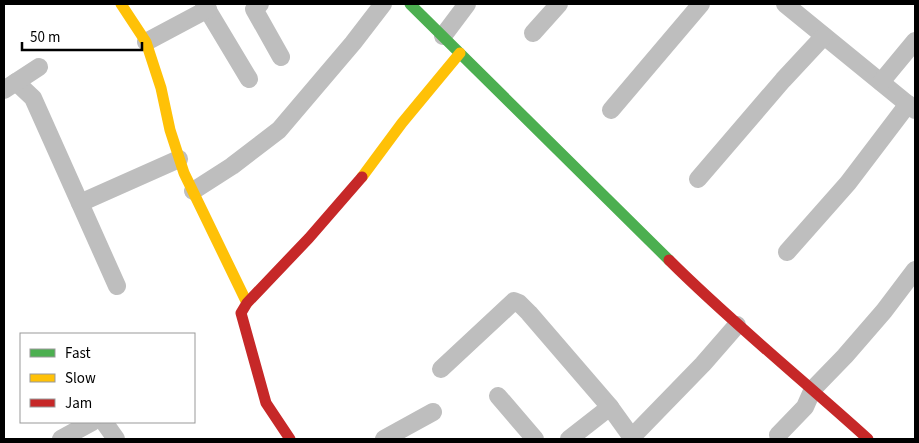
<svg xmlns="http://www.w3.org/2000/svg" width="919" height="443" viewBox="0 0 919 443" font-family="'Source Sans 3',sans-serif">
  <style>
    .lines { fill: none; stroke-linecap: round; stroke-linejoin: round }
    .street { stroke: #bebebe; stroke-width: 18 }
    .fast { stroke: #4caf50; stroke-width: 11 }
    .slow { stroke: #ffc107; stroke-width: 11 }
    .jam { stroke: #c62828; stroke-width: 11 }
  </style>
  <rect width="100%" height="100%" fill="#fff"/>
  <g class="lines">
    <g class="street">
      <polyline points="204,4 249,79"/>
      <polyline points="260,4 254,9 281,57"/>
      <polyline points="785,4 915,110"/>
      <polyline points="533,33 559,4"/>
      <polyline points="443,36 467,4"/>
      <polyline points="146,42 208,9"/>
      <polyline points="16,82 33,98 117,286"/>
      <polyline points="881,82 915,41"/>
      <polyline points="4,90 39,67"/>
      <polyline points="611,110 701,4"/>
      <polyline points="698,179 783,80 824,36"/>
      <polyline points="193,191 232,166 279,130 353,43 383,4"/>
      <polyline points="80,203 179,159"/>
      <polyline points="787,252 848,183 908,104"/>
      <polyline points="441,369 514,301 519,303 529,313 610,407"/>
      <polyline points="498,396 535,439"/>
      <polyline points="104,422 116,439"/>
      <polyline points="778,435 805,407 813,389 845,356 884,311 915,270"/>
      <polyline points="632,437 703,364 737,325"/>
      <polyline points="61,439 92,422"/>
      <polyline points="384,439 433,412"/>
      <polyline points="569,439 610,407 633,439"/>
    </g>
    <polyline class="fast" points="410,4 669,260"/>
    <g class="slow">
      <polyline points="121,4 146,42 161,88 170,130 184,173 247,303"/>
      <polyline points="362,177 402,123 460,53"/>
    </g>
    <g class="jam">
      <path d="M669 260C732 323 802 379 868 439"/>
      <polyline points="290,439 266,403 241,313 247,303 309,238 362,177"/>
    </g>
  </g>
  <rect width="919" height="443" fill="none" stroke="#000000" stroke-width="10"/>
  <rect x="20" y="333" width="175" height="90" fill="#ffffff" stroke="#999999"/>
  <rect x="30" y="349" width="25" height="8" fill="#4caf50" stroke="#999999"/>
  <text x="65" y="358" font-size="15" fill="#000000">Fast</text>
  <rect x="30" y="374" width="25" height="8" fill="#ffc107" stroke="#999999"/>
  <text x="65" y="383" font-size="15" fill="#000000">Slow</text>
  <rect x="30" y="399" width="25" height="8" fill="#c62828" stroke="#999999"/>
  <text x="65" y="408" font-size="15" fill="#000000">Jam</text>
  <path d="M22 42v8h120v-8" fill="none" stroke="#000000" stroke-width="2.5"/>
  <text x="30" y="42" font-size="15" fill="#000000" stroke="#ffffff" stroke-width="4" paint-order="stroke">50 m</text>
</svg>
